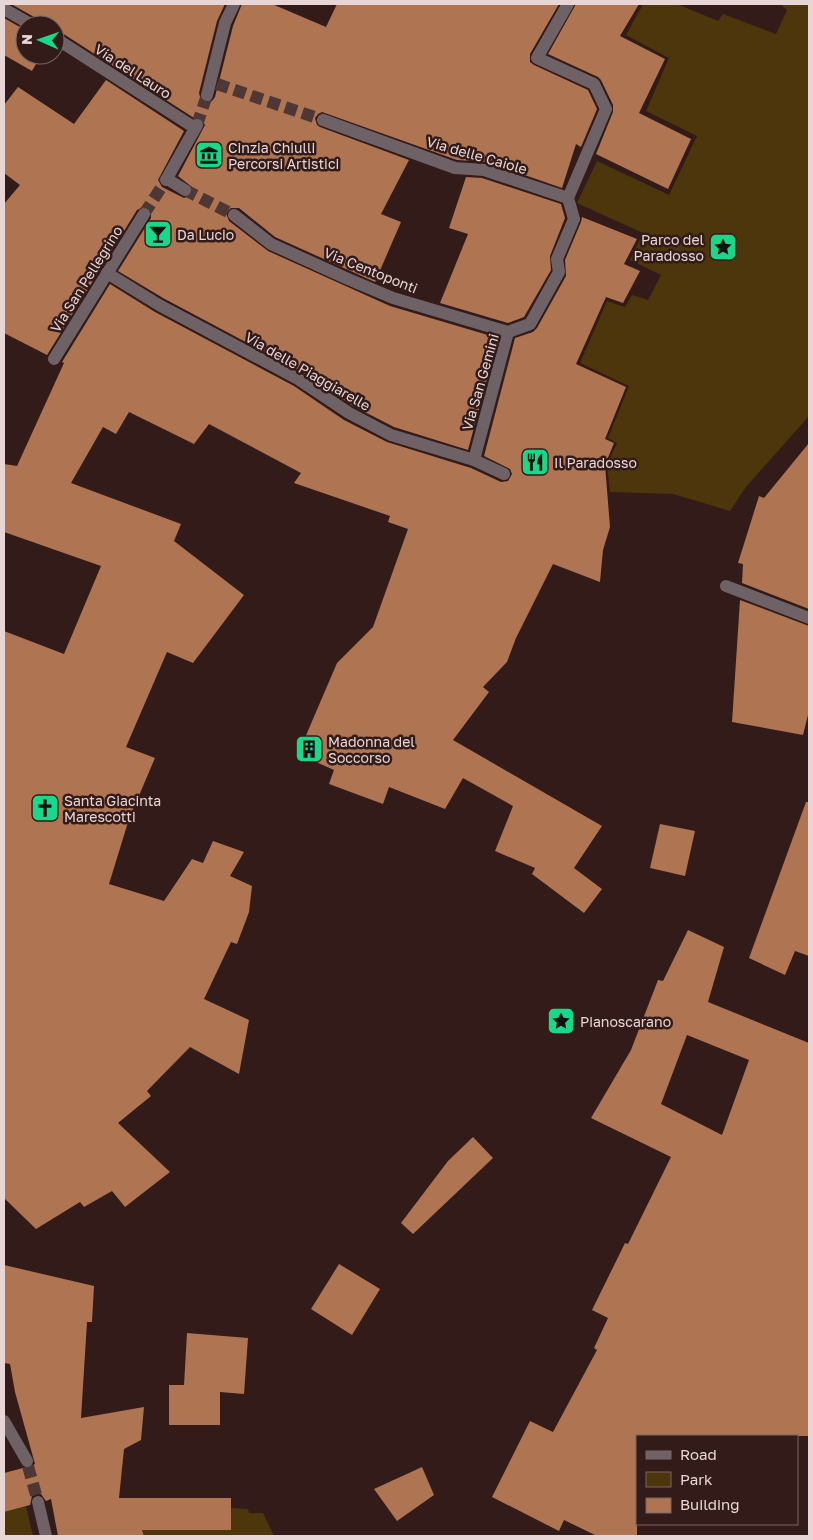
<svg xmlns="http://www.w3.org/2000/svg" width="813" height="1540" viewBox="0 0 813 1540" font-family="'Golos Text',sans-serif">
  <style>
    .green { fill: #4d350c }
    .building { fill: #af7451; fill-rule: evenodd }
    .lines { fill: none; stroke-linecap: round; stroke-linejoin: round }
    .minor-tunnel { stroke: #4e3735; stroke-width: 12; stroke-dasharray: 12 6; stroke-linecap: butt }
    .minor { stroke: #6f6266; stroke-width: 12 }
    .labels { text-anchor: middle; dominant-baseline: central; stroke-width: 5; stroke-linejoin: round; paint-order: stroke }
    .street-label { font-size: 14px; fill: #e7d6d5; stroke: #331b19 }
    .poi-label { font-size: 14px; fill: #e7d6d5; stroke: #331b19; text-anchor: start }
  </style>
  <rect width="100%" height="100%" fill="#331b19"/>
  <g class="green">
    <polygon points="643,4 677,4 718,21 723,14 776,34 787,10 780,4 809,4 809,416 746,487 730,511 673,494 610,492 607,465 617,443 608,438 629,386 580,363 607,301 625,307 632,295 648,300 661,275 630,260 643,233 577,203 597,161 669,195 697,136 646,111 669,58 626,35"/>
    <polygon points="26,1506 33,1536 4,1536 4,1512"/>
    <polygon points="231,1508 248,1509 249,1513 263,1513 274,1536 144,1536 142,1530 231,1530"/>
  </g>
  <g class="building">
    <polygon points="11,4 225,4 217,21 199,93 201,100 206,103 212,101 215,97 233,26 242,4 272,4 326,27 337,4 559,4 530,54 530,62 534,65 588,90 597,109 581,147 576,144 562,188 487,162 457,160 322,112 318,114 315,118 317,125 320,127 409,160 381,214 401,222 375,282 275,237 239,208 231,208 226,213 229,221 268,251 390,306 498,338 468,450 394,427 353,406 302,372 163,298 118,271 151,218 151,211 145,206 137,210 47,355 4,333 4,204 20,185 4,173 4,105 18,87 74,124 106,80 184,131 158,180 162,187 184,198 192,195 192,187 178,176 205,125 201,118 194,118 59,31 55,30 55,25 40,25 36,18"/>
    <polygon points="576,4 639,4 620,36 665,59 639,113 691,139 668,189 596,154 613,112 613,105 601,80 598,77 548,54"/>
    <polygon points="4,18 25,30 25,55 41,55 32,71 4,55"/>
    <polygon points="466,177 482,178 561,204 565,218 550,256 551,270 524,317 508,323 440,303 468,234 449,228"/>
    <polygon points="582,217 637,239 624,264 640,271 623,303 606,297 576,364 626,387 605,439 614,443 605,465 610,527 603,550 600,582 553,564 516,638 507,662 483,687 489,692 453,740 602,826 574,868 602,889 584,913 532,874 535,868 495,851 513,806 463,778 445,809 389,787 383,804 329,784 334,770 298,754 337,663 373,627 408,529 388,522 390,516 294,483 301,473 209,424 194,444 129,412 116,434 103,427 71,483 181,524 174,541 244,595 193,663 167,652 126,747 155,758 129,819 109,884 164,901 192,859 203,863 213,841 244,852 230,876 252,886 249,912 237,944 231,942 204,999 249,1020 239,1074 190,1047 147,1091 151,1096 118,1123 170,1172 125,1207 112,1191 84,1207 80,1202 36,1229 4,1198 4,631 64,654 101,566 4,532 4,464 17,466 64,363 62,362 110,284 155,312 294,386 344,420 387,442 471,468 501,482 508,481 512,474 510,469 484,456 515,338 533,332 537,328 566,276 565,260 581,222"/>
    <polygon points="809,443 809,609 742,583 743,564 738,563 759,496 764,498"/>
    <polygon points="740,600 809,626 809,711 803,735 732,722"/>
    <polygon points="806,802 809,802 809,956 795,951 785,975 749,958"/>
    <polygon points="660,824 695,831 685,876 650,868"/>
    <path d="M688 930 724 947 708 1002 809 1043V1436H637V1536H597L564 1520 559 1531 492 1497 530 1421 553 1432 597 1350 594 1348 608 1318 592 1310 625 1243 628 1244 671 1157 591 1118 631 1050 658 980 663 981ZM687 1035 749 1060 722 1135 661 1104Z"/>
    <polygon points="473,1137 493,1158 413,1234 401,1223 448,1161"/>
    <polygon points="339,1264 380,1289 352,1335 311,1309"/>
    <polygon points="4,1265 94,1286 92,1322 87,1322 81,1418 144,1407 141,1440 124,1449 119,1498 231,1498 231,1530 142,1530 144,1536 58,1536 51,1499 46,1501 41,1494 37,1494 32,1496 30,1505 4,1512 4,1473 23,1468 27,1469 35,1464 15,1392 10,1364 4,1363"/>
    <polygon points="187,1333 248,1338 244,1394 220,1392 220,1425 169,1425 169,1385 184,1385"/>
    <polygon points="422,1467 434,1495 397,1521 374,1489"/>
  </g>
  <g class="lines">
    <g class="minor-tunnel">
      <polyline points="217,84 323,120"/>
      <polyline points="197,125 207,95"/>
      <polyline points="185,190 234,215"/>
      <polyline points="144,214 166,180"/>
      <polyline points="28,1466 38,1502"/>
    </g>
    <g class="minor">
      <polyline points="4,9 32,25"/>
      <polyline points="55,38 195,128"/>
      <polyline points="207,95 225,23 234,4"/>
      <polyline points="323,120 455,168 484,170 568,198"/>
      <polyline points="167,179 185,190"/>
      <polyline points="166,180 197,125"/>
      <polyline points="234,215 271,244 348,279 393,298 508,332"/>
      <polyline points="107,273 159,305 298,379 349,413 391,435 474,460 504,474"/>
      <polyline points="54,359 144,214"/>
      <polyline points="474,460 508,332 530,324 559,272 557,259 574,219 568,198 606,109 594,84 537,58 568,4"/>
      <polyline points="726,586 809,618"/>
      <polyline points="4,1421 27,1461"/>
      <polyline points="38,1502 46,1536"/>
    </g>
  </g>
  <defs>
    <g id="museum-square" transform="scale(1.4375)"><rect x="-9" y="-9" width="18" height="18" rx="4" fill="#18d989" stroke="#331b19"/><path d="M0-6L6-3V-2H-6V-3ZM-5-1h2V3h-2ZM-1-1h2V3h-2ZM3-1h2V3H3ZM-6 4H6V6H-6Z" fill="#111"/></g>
    <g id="bar-square" transform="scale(1.4375)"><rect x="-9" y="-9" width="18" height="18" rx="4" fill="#18d989" stroke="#331b19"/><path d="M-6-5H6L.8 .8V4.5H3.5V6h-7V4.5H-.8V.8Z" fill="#111"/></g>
    <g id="sight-square" transform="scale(1.4375)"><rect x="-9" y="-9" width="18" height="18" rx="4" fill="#18d989" stroke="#331b19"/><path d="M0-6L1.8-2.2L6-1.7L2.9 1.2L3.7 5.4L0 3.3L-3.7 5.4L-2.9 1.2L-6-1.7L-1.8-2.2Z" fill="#111"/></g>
    <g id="restaurant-square" transform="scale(1.4375)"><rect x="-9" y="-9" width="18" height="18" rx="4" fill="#18d989" stroke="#331b19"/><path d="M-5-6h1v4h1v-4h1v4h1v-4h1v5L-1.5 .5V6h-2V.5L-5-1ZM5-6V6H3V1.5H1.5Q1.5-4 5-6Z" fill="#111"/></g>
    <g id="building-square" transform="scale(1.4375)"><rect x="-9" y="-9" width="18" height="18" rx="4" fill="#18d989" stroke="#331b19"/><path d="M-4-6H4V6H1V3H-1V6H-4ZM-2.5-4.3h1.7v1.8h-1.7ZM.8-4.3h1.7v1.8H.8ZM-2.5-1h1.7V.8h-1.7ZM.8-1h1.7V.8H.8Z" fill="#111"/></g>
    <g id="church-square" transform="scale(1.4375)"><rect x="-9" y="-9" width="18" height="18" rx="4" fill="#18d989" stroke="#331b19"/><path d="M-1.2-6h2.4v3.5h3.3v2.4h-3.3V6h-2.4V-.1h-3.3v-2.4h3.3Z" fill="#111"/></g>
  </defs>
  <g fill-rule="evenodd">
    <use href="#museum-square" x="209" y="155"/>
    <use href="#bar-square" x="158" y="234"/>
    <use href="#sight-square" x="723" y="247"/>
    <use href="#restaurant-square" x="535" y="462"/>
    <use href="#building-square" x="309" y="749"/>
    <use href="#church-square" x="45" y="808"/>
    <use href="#sight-square" x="561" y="1021"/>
  </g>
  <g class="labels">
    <g class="street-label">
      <text transform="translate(133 71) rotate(33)">Via del Lauro</text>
      <text transform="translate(477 155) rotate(16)">Via delle Caiole</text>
      <text transform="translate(371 270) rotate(22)">Via Centoponti</text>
      <text transform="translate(86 279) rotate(-58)">Via San Pellegrino</text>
      <text transform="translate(308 371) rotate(30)">Via delle Piaggiarelle</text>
      <text transform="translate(480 382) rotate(-74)">Via San Gemini</text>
    </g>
    <g class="poi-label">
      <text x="228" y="147">Cinzia Chiulli<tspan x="228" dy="16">Percorsi Artistici</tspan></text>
      <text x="177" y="234">Da Lucio</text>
      <text x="704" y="239" text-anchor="end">Parco del<tspan x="704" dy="16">Paradosso</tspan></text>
      <text x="554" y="462">Il Paradosso</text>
      <text x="328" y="741">Madonna del<tspan x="328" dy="16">Soccorso</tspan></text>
      <text x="64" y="800">Santa Giacinta<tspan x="64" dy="16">Marescotti</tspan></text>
      <text x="580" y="1021">Pianoscarano</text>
    </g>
  </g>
  <rect width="813" height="1540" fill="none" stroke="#e7d6d5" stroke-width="10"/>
  <rect x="636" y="1435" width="162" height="90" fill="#331b19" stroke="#7b6664"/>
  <rect x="646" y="1451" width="25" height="8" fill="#6f6266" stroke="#7b6664"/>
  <text x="680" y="1460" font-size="15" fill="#e7d6d5">Road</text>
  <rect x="646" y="1472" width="25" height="15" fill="#4d350c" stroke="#7b6664"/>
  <text x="680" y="1485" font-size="15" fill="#e7d6d5">Park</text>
  <rect x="646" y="1498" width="25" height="15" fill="#af7451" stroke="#7b6664"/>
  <text x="680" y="1510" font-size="15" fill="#e7d6d5">Building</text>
  <g transform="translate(40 40) rotate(272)"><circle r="24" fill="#331b19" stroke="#7b6664"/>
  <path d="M0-4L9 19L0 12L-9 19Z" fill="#18d989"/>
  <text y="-8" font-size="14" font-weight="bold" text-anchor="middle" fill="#e7d6d5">N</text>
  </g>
</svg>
